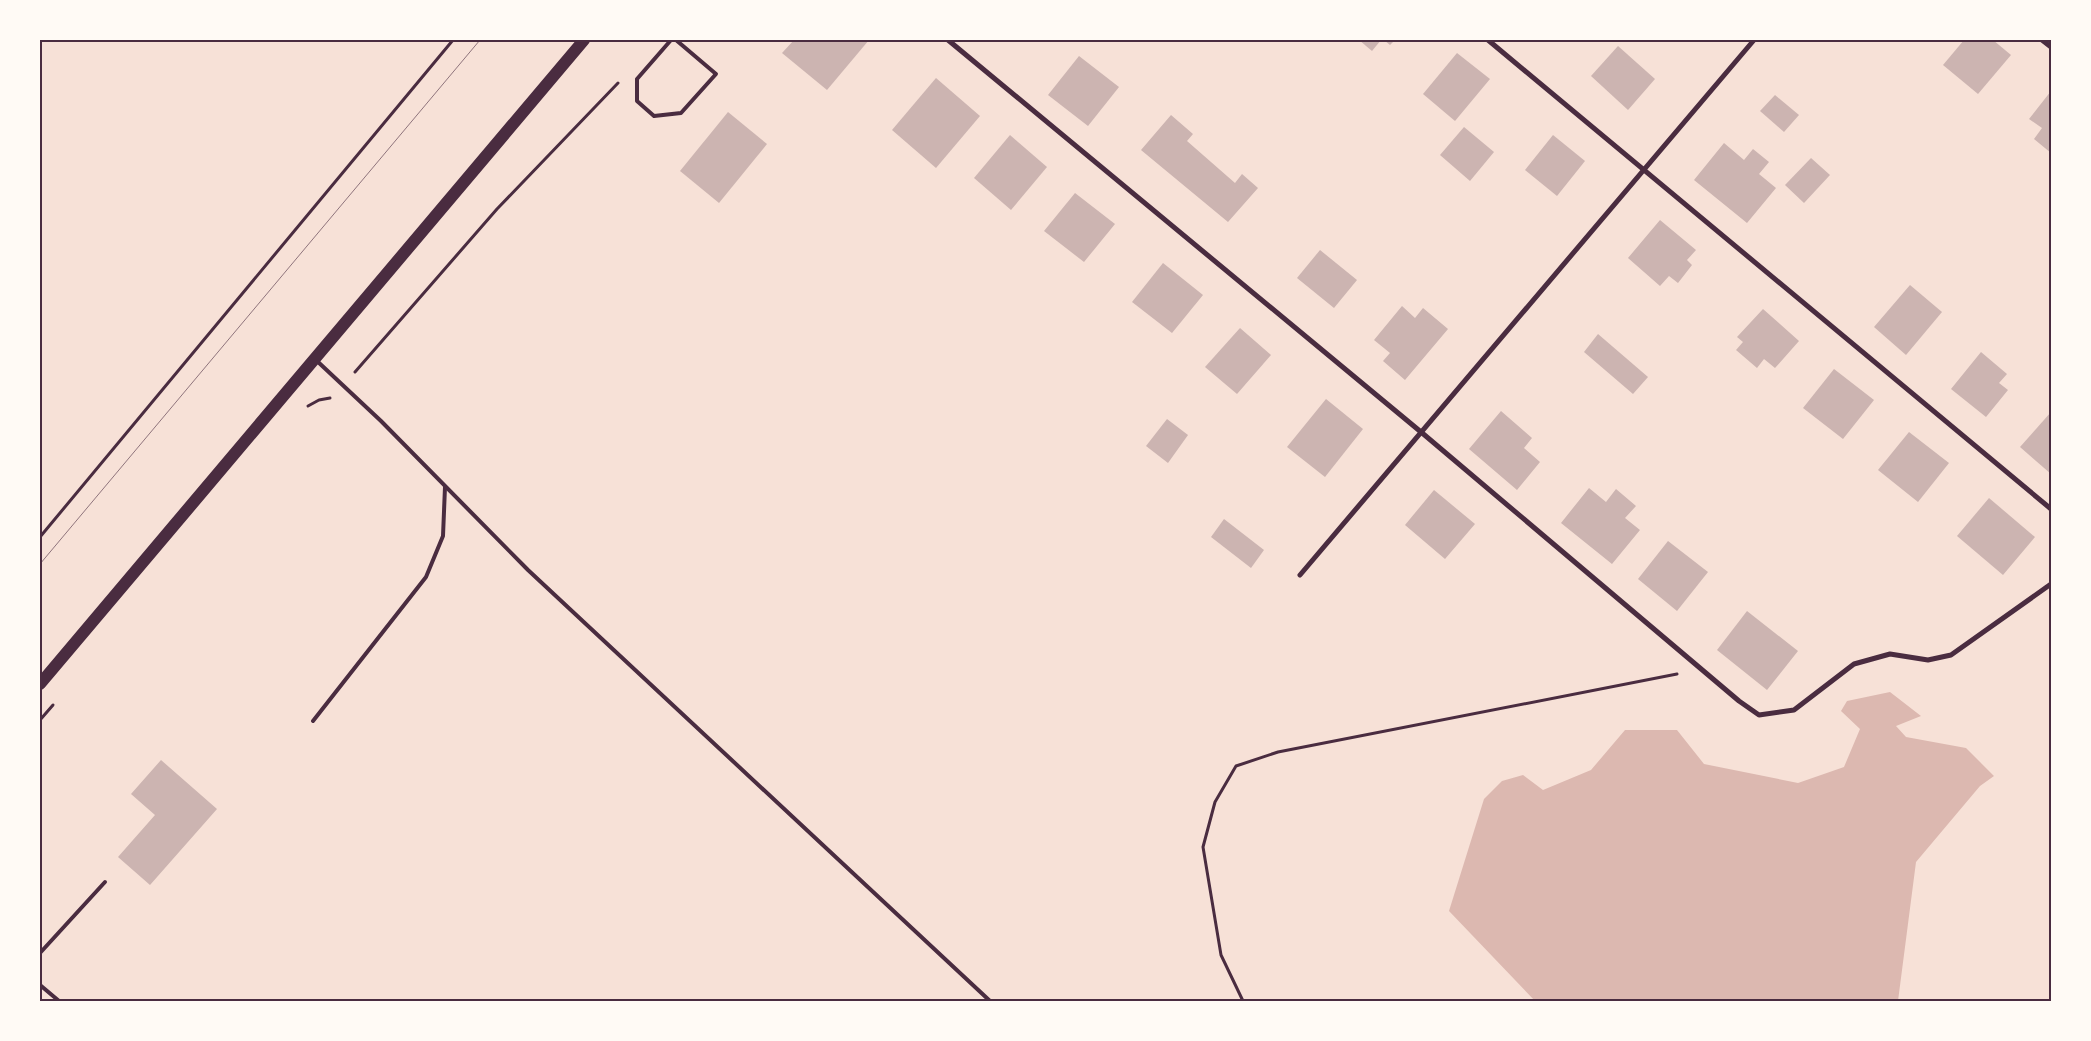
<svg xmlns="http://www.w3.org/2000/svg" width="2091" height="1041" viewBox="0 0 2091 1041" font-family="'Asap Condensed',sans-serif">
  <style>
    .water { fill: #dcb8b0 }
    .building { fill: #ccb4b1 }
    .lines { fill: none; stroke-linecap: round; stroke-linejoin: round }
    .path { stroke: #4a2c40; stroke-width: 3 }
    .service { stroke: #4a2c40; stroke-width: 4 }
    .minor { stroke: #4a2c40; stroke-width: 5 }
    .primary { stroke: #4a2c40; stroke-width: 12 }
    .tram { stroke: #8f747c; stroke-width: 1 }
    .neatline { fill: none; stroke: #4a2c40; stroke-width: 2 }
  </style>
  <rect width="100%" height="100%" fill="#f7e1d7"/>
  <polygon class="water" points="1890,692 1921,716 1896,726 1906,737 1966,748 1994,776 1980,786 1916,862 1898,1001 1535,1001 1449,911 1484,799 1502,781 1523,775 1543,790 1591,770 1625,730 1677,730 1704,764 1798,783 1844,767 1860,729 1841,711 1847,701"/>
  <g class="building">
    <polygon points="794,40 869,40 827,90 782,53"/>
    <polygon points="1359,40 1381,40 1372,51"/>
    <polygon points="1384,40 1395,40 1390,45"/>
    <polygon points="1964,40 1993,40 2011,55 1978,94 1943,65"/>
    <polygon points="1618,46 1655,79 1628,110 1591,76"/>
    <polygon points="1457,53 1490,79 1455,121 1423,94"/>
    <polygon points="1079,56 1119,87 1088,126 1048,95"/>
    <polygon points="936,78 980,116 936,168 892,130"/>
    <polygon points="2051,91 2051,153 2034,139 2042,128 2029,119"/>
    <polygon points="1775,95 1799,115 1784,132 1760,111"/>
    <polygon points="728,112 767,144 719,203 680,171"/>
    <polygon points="1171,115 1193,134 1187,141 1235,183 1242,174 1258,188 1228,222 1141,150"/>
    <polygon points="1464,127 1494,152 1470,181 1440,155"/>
    <polygon points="1010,135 1047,167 1011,210 974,178"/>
    <polygon points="1553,135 1585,161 1557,196 1525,170"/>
    <polygon points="1724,143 1744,160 1753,149 1769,162 1759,174 1776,188 1747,223 1694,180"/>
    <polygon points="1811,158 1830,175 1804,203 1785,185"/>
    <polygon points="1075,193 1115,224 1084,262 1044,231"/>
    <polygon points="1660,220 1696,250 1687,260 1692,265 1678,283 1669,276 1660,286 1628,258"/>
    <polygon points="1320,250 1357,280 1334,308 1297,278"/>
    <polygon points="1163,263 1203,295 1172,333 1132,302"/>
    <polygon points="1910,285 1942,312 1906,355 1874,327"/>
    <polygon points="1402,306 1415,318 1423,308 1448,329 1405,380 1383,361 1390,353 1374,340"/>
    <polygon points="1763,309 1799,341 1775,368 1764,359 1757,368 1736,350 1743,342 1737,337"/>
    <polygon points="1240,328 1271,355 1237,394 1205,367"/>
    <polygon points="1598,334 1648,377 1633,394 1584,352"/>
    <polygon points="1981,352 2007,374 1999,383 2008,390 1986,417 1951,389"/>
    <polygon points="1834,369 1874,400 1843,439 1803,408"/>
    <polygon points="1326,399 1363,429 1325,477 1287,447"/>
    <polygon points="1501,411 1532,438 1524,448 1540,462 1517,490 1469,449"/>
    <polygon points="2051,412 2051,474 2020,447"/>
    <polygon points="1167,419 1188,435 1168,463 1146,446"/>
    <polygon points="1909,432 1949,463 1918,502 1878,470"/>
    <polygon points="1589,488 1606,502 1616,489 1636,506 1625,518 1640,530 1612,564 1561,523"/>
    <polygon points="1434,490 1475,524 1445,559 1405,525"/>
    <polygon points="1989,498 2035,537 2003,575 1957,536"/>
    <polygon points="1224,519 1264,550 1251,568 1211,537"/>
    <polygon points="1668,541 1708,572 1677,611 1638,579"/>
    <polygon points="1747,611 1798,651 1767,690 1717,650"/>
    <polygon points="161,760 217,809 150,885 118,857 155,815 131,794"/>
  </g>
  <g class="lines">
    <g class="path">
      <polyline points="355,372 497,209 618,83"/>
      <polyline points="308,406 319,400 330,398"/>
      <polyline points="40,537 453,40"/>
      <polyline points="40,720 53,705"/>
      <polyline points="1243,1001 1221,955 1203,847 1215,802 1236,766 1278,752 1677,674"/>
    </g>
    <g class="service">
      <polyline points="671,40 637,79 637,101 654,116 681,113 716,74 676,40"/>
      <polyline points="317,361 381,421 528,570 990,1001"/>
      <polyline points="313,721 426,577 443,536 445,487"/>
      <polyline points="40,953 105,882"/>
      <polyline points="40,985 59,1001"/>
    </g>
    <g class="minor">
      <polyline points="948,40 1421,432 1739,701 1759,715 1794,710 1854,664 1890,654 1928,660 1951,655 2051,584"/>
      <polyline points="1488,40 2051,509"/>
      <polyline points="2042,40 2051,47"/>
      <polyline points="1300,575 1754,40"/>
    </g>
    <polyline class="primary" points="40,684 584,40"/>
    <polyline class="tram" points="40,564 480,40"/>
  </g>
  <rect width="2091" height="1041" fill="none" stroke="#fffaf5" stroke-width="82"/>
  <rect x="41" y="41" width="2009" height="959" class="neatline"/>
</svg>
